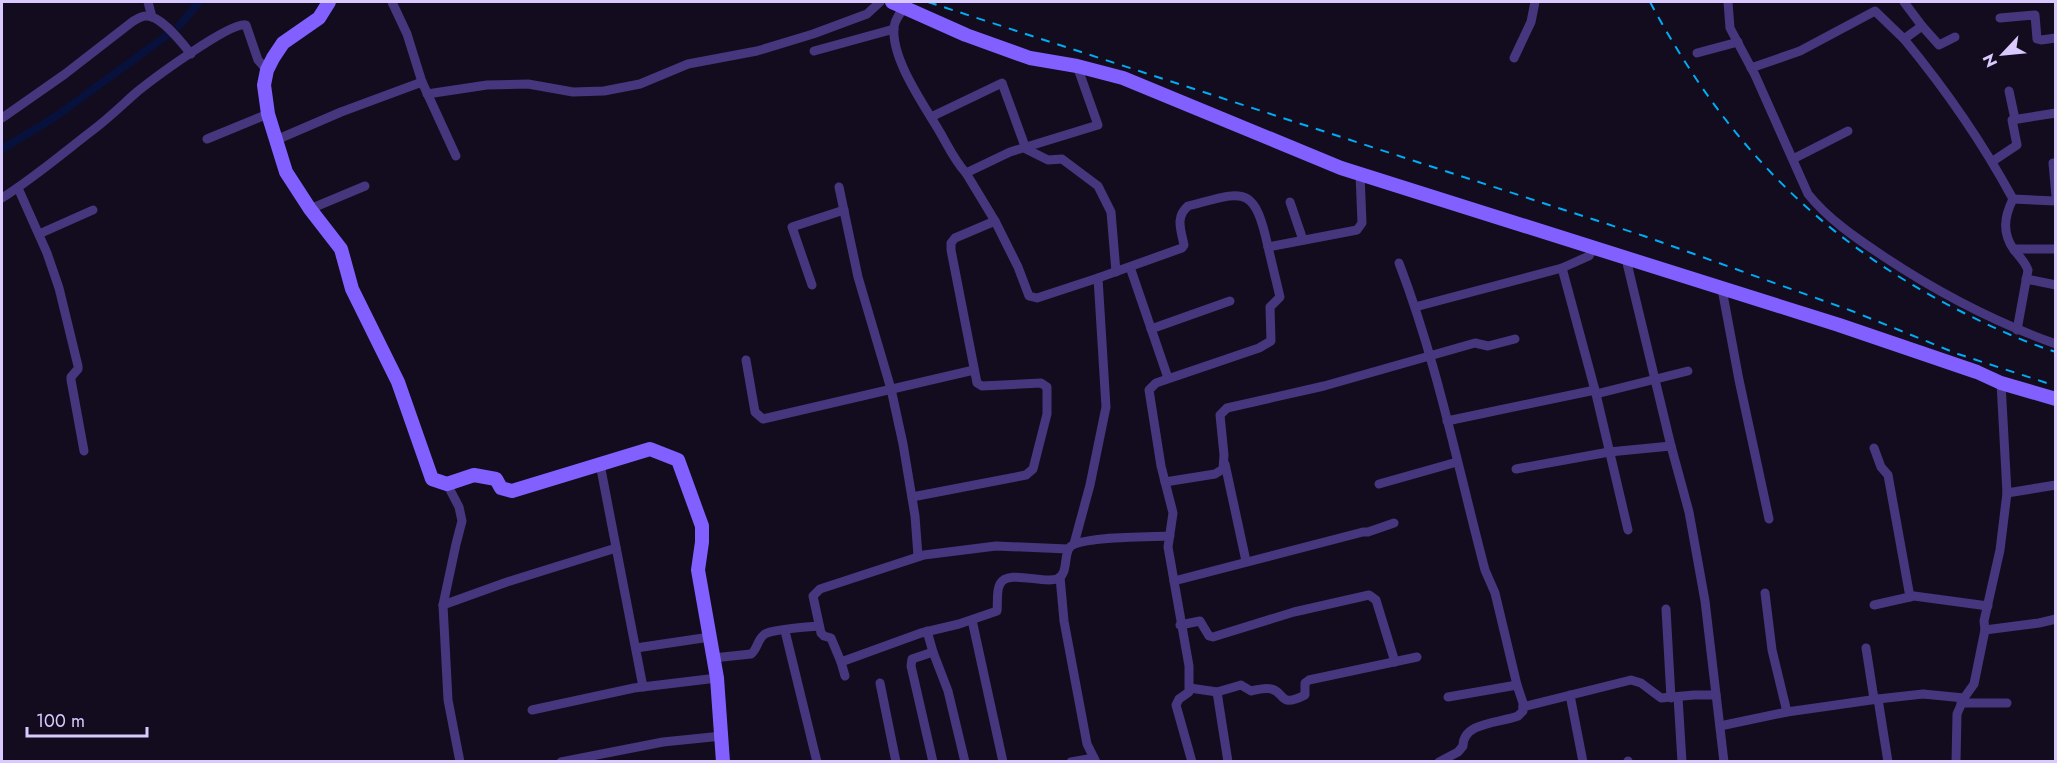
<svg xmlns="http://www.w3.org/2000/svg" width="2057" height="763" viewBox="0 0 2057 763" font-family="Jost,sans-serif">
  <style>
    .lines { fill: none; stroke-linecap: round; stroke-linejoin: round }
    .canal { stroke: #08113b; stroke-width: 8 }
    .street { stroke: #46367e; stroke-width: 9 }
    .secondary { stroke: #8260ff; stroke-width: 14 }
    .rail { stroke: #00adf4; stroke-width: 2; stroke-dasharray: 9 8; stroke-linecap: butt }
  </style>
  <rect width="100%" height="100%" fill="#120c1e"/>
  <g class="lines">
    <g class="canal">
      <polyline points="179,26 199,2"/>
      <polyline points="2,149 55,117 166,36"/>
    </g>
    <g class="street">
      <polyline points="148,2 152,17"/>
      <polyline points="392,2 407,34 422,82"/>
      <path d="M1728 2 1730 28 1755 75 1808 194C1828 219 1856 238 1883 256 1937 292 1994 322 2056 344"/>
      <path d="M1904 2 1922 26 1904 39C1947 91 1981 140 2013 199"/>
      <path d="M905 7C900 13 895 19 894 27 891 60 925 106 941 134 949 148 955 161 966 173"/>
      <polyline points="2000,18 2035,15 2037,39 2041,40 2056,38"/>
      <polyline points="1922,26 1939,45 1955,37"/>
      <polyline points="814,51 894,29"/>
      <polyline points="1697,53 1738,42"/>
      <polyline points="1514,58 1531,22 1535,2"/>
      <polyline points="1077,66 1098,125 1010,152 966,173 995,221 1018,267 1029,296 1037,298 1098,278"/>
      <polyline points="1751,68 1800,51 1875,11 1904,39"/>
      <polyline points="2009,91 2015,119"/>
      <polyline points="427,94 487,85 528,84 573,92 604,91 640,84 688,64 757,51 813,34 867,14 880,2"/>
      <polyline points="931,117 1002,83 1026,149 1048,160 1062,159 1098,186 1111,212 1116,272"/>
      <path d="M2 118 65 74 132 22C137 19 141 16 146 16 161 15 182 43 191 54"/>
      <polyline points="207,139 268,114"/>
      <polyline points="276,140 341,112 422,82 456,156"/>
      <polyline points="1793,159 1848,131"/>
      <polyline points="1993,161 2017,145 2012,120 2056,113"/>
      <polyline points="2053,163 2056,196"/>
      <polyline points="839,187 858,277 891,389 903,444 915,516 918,556"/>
      <polyline points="18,188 47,253 59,288 78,366 78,369 71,377 71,380 84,451"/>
      <path d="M2 198C34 178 63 153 93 130 109 118 123 104 138 91 153 79 231 21 246 25L258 60 267 70"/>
      <polyline points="1290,202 1303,240"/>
      <polyline points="310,209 365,186"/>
      <polyline points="39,234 93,210"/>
      <polyline points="2014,249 2056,249"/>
      <polyline points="1626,259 1671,446 1689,512 1705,601 1724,762"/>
      <path d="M1399 263C1437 362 1458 468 1485 570L1495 593 1517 685 1523 703V711L1518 716C1500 723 1463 722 1463 746L1458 752 1439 762"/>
      <polyline points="1130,267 1168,378"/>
      <polyline points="1562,268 1596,394 1628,530"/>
      <polyline points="2026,279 2056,285"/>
      <polyline points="812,285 792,227 844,210"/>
      <polyline points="1722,289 1739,380 1769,519"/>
      <polyline points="1415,307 1562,268 1589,256 1593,249"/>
      <polyline points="1151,329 1230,301"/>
      <path d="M2017 330 2028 270C2025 262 2020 257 2014 250 2002 233 2004 217 2013 199L2056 201"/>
      <polyline points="746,360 755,412 763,419 974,370"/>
      <polyline points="1596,394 1688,371"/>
      <polyline points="1447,421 1595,390"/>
      <polyline points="1874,448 1881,467 1888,475 1910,597"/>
      <polyline points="600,464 643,687"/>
      <polyline points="1225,464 1246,561"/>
      <polyline points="1516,469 1609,452 1671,446"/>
      <polyline points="1165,482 1215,474 1223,469 1224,455 1220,415 1227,408 1324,386 1475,343 1488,346 1515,339"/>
      <polyline points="1379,484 1457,462"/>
      <polyline points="2007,493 2056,485"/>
      <polyline points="912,497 1026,475 1033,469 1047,414 1047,387 1041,383 982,386 977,383 951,250 951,243 955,238 995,221"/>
      <path d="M1074 544 1090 485 1106 407 1098 278 1182 248 1184 245C1181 230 1175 217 1188 206 1243 192 1254 182 1268 247"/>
      <polyline points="1060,577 1064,621 1087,744 1096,762"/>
      <polyline points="1174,581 1363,532 1368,532 1394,523"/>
      <polyline points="1765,593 1772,650 1787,712"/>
      <polyline points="443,605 456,544 462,521 459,507 447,484"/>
      <polyline points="1874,605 1914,596 1988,606"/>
      <polyline points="1666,609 1671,698"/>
      <polyline points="972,620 1003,762"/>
      <polyline points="1180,625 1200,621 1209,636 1213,637 1294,612 1369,595 1376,600 1395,662"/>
      <polyline points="1985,630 2039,623 2056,619"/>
      <polyline points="785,631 817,762"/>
      <polyline points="927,631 933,652 948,691 965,762"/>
      <polyline points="636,648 710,637"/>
      <polyline points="1866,648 1874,699"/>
      <path d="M713 658 751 654C758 649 757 639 765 634 773 629 808 627 819 626"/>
      <polyline points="841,662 831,638 824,636 821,633 813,596 820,589 924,555 996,546 1068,549"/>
      <path d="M845 676 841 662 921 633 959 624 997 611C998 603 996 591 1000 584 1007 569 1043 584 1057 579 1069 574 1063 555 1070 547 1080 536 1152 537 1170 536"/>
      <polyline points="880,683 896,762"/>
      <path d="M1190 688 1217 692 1241 685 1251 691C1257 690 1265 687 1271 689 1285 691 1278 709 1305 695V683L1309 680 1417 657"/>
      <polyline points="1217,692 1228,762"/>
      <polyline points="1570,695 1583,762"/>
      <polyline points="1448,697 1517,685"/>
      <polyline points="1678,697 1682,762"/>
      <polyline points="1878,699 1888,762"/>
      <polyline points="1961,703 2007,703"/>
      <polyline points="1523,707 1631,680 1641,683 1661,698 1694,695 1716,695"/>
      <polyline points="532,710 634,688 717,678"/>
      <polyline points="1720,726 1787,712 1878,699 1923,694 1964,698"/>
      <polyline points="1628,761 1628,762"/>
      <polyline points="460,762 448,700 443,605 507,582 616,548"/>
      <polyline points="561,762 663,742 722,736"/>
      <polyline points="933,762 911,666 912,659 933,652"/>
      <polyline points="1071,762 1094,758"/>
      <polyline points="1192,762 1176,705 1179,699 1189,692 1189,666 1168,547 1173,513 1161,466 1149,390 1156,383 1259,348 1271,341 1270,307 1280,297 1268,247 1357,230 1362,223 1360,174"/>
      <polyline points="1956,762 1957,714 1964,698 1974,684 1985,630 1984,621 2000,550 2007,493 2001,383"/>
    </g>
    <g class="secondary">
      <polyline points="329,2 319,18 283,43 273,58 267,70 264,85 268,114 286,172 310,209 341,249 352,289 398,382 432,479 447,484 474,475 496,479 501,488 512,491 650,449 678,460 702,526 702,542 698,570 717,678 723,762"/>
      <polyline points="892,2 966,35 1030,58 1077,66 1123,78 1341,168 1839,325 1977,372 2001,383 2056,399"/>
    </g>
    <g class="rail">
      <polyline points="928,2 1644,236 1852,311 1958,354 2056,386"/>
      <path d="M1650 2C1726 143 1820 241 1964 313 1994 328 2024 342 2056 352"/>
    </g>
  </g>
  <rect width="2057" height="763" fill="none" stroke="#d9c9ff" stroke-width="6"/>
  <g transform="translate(2003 54) rotate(244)" stroke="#120c1e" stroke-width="4.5" paint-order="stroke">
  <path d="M0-4.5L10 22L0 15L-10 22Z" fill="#d9c9ff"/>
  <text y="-9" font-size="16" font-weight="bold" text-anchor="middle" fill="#d9c9ff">N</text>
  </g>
  <path d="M27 727v9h120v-9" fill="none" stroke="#d9c9ff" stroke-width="3"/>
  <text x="36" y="727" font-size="18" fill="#d9c9ff" stroke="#120c1e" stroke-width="4.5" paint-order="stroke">100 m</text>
</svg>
